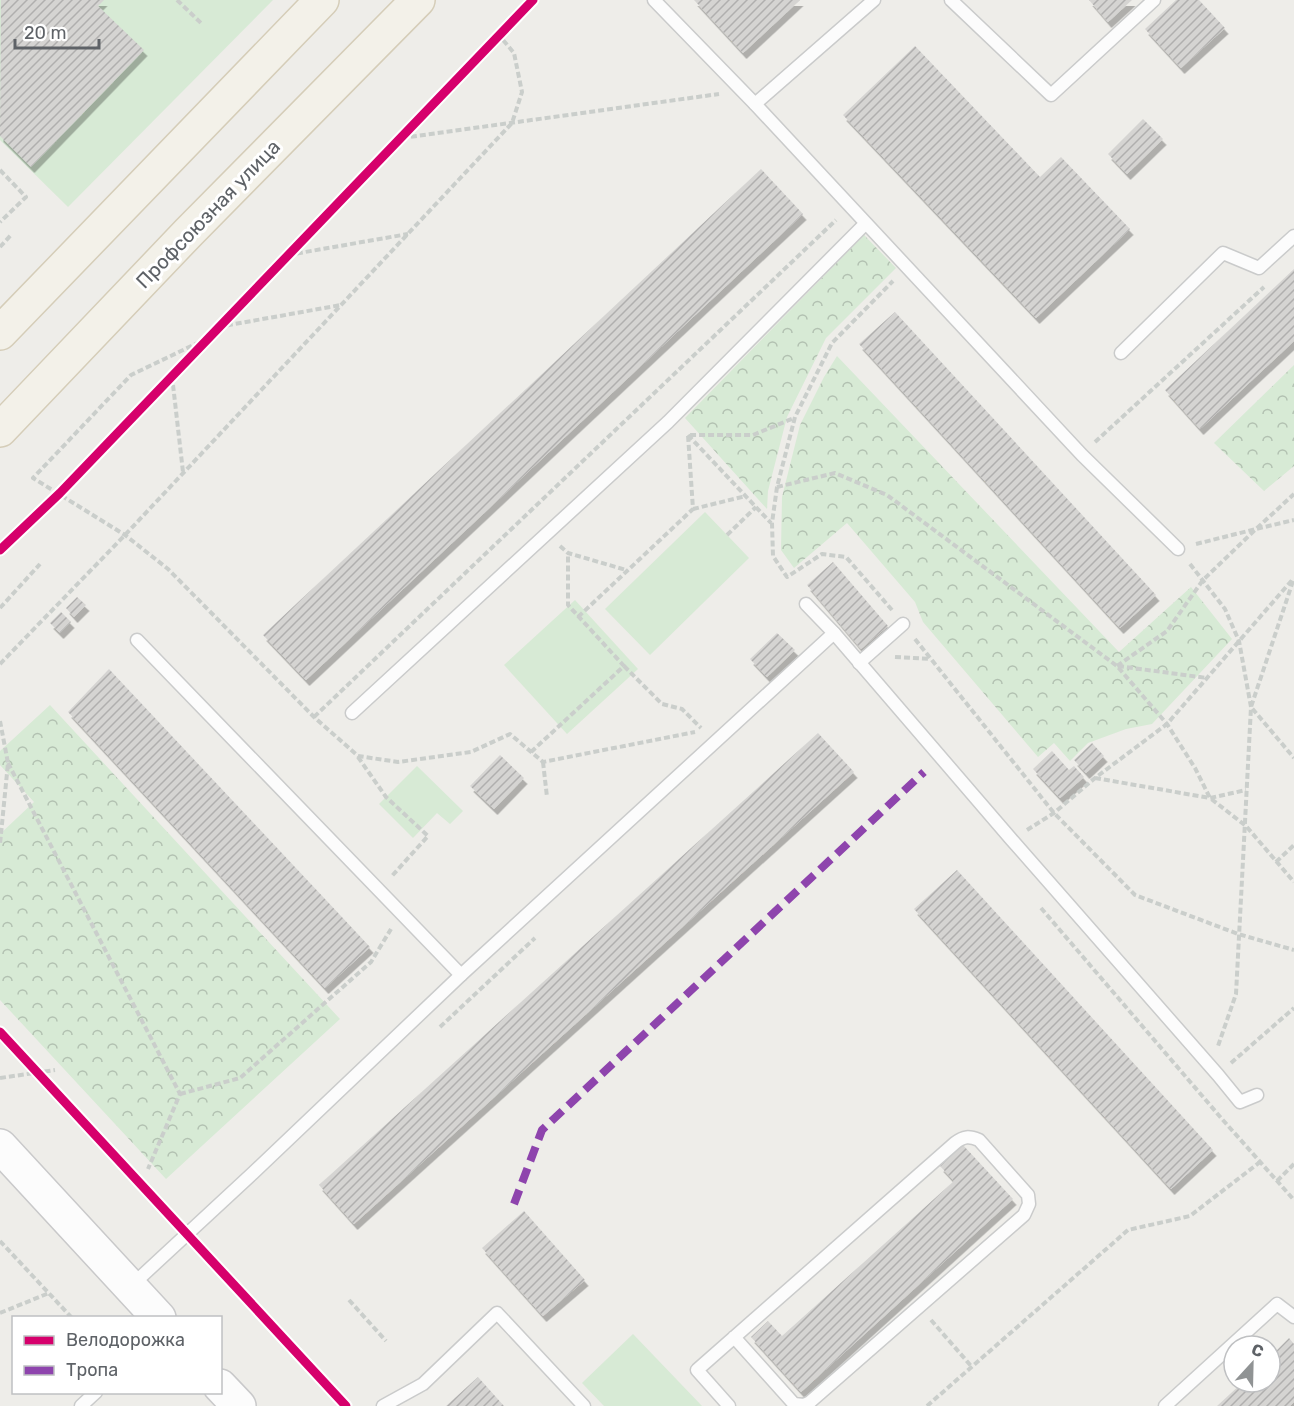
<svg xmlns="http://www.w3.org/2000/svg" width="1294" height="1406" viewBox="0 0 1294 1406" font-family="Rubik,sans-serif">
  <style>
    .green { fill: #d7ead5 }
    .forest { fill: url(#forest-crowns) }
    .building { fill: url(#building-hatch); filter: url(#shadow) }
    .lines { fill: none; stroke-linecap: round; stroke-linejoin: round }
    .service-casing { stroke: #cacbcb; stroke-width: 15 }
    .secondary-casing { stroke: #c9c9ca; stroke-width: 36 }
    .primary-casing { stroke: #d5cdb8; stroke-width: 36 }
    .path { stroke: #cacecb; stroke-width: 4; stroke-dasharray: 6 3; stroke-linecap: butt }
    .service { stroke: #fcfcfc; stroke-width: 12 }
    .secondary { stroke: #fcfcfc; stroke-width: 33 }
    .primary { stroke: #f3f1e9; stroke-width: 33 }
    .quiet { stroke: #8e44ad; stroke-width: 8; stroke-dasharray: 15 8; stroke-linecap: butt }
    .cycleway-casing { stroke: #fff; stroke-width: 13 }
    .cycleway { stroke: #d6006c; stroke-width: 9 }
    .labels { text-anchor: middle; dominant-baseline: central; stroke-width: 6; stroke-linejoin: round; paint-order: stroke }
    .street-label { font-size: 20px; fill: #5e6267; stroke: #fff }
  </style>
  <defs>
    <pattern id="forest-crowns" width="20" height="18" patternUnits="userSpaceOnUse" patternTransform="scale(1.5)"><rect width="20" height="18" fill="#d7ead5"/><path d="M2 6a3 3 0 1 1 6 0M12 15a3 3 0 1 1 6 0" fill="none" stroke="#b2c1b1"/></pattern>
    <pattern id="building-hatch" width="6" height="6" patternUnits="userSpaceOnUse" patternTransform="scale(1.5)"><rect width="6" height="6" fill="#d5d4d2"/><path d="M-1 1l2-2M0 6l6-6M5 7l2-2" fill="none" stroke="#b0afae"/></pattern>
    <filter id="shadow"><feDropShadow dx="3.5" dy="6" stdDeviation="0" flood-color="#0004"/></filter>
  </defs>
  <rect width="100%" height="100%" fill="#eeede9"/>
  <g class="green">
    <polygon points="0,0 273,0 68,207 0,140"/>
    <polygon points="705,512 749,558 650,655 605,609"/>
    <polygon points="575,600 638,669 567,734 504,665"/>
    <polygon points="417,766 463,811 450,824 437,813 413,838 379,804"/>
    <polygon points="633,1334 702,1406 604,1406 582,1383"/>
  </g>
  <g class="forest">
    <polygon points="864,235 896,268 826,338 787,417 768,491 767,509 685,418"/>
    <polygon points="837,356 1119,652 1191,587 1232,639 1152,724 1126,729 1088,743 1070,761 1054,743 1038,757 923,622 915,602 847,523 794,568 781,550 782,497 800,425 824,377"/>
    <polygon points="1294,365 1294,466 1264,491 1214,443"/>
    <polygon points="50,705 340,1019 166,1179 0,1000 0,834 34,802 0,765 0,751"/>
  </g>
  <g class="building">
    <polygon points="1,0 104,0 98,6 144,50 31,167 0,136"/>
    <polygon points="694,0 800,0 743,53"/>
    <polygon points="1089,0 1132,0 1108,22"/>
    <polygon points="1176,0 1199,0 1225,28 1181,68 1145,29"/>
    <polygon points="915,46 1040,177 1061,157 1130,229 1036,318 843,115"/>
    <polygon points="1143,119 1163,139 1127,174 1108,154"/>
    <polygon points="761,169 803,214 306,680 263,635"/>
    <polygon points="1294,269 1294,341 1200,429 1165,390"/>
    <polygon points="895,312 1156,595 1120,628 859,344"/>
    <polygon points="833,562 888,626 861,649 807,585"/>
    <polygon points="77,597 86,605 74,617 66,608"/>
    <polygon points="61,612 71,622 60,633 50,623"/>
    <polygon points="777,633 795,650 767,677 750,659"/>
    <polygon points="109,669 370,947 325,988 68,712"/>
    <polygon points="818,733 854,772 354,1224 319,1185"/>
    <polygon points="1092,743 1104,756 1086,773 1074,760"/>
    <polygon points="1052,751 1069,770 1074,766 1084,777 1060,798 1033,769"/>
    <polygon points="500,755 524,778 494,809 470,786"/>
    <polygon points="957,870 1213,1150 1171,1189 914,909"/>
    <polygon points="963,1145 1013,1199 801,1392 751,1337 768,1321 782,1336 954,1181 940,1166"/>
    <polygon points="524,1211 585,1280 543,1316 482,1248"/>
    <polygon points="1289,1338 1294,1344 1294,1402 1290,1406 1217,1406 1243,1382 1270,1382 1270,1357"/>
    <polygon points="478,1377 504,1406 446,1406"/>
  </g>
  <g class="lines">
    <g class="service-casing">
      <g id="service">
        <polyline points="654,0 755,104 1082,455 1178,549"/>
        <polyline points="951,0 1051,95 1154,0"/>
        <polyline points="755,104 874,0"/>
        <polyline points="1121,353 1223,253 1259,268 1294,236"/>
        <polyline points="806,604 834,633"/>
        <polyline points="137,640 461,975"/>
        <polyline points="859,663 903,624"/>
        <polyline points="352,713 668,422 865,224"/>
        <polyline points="131,1286 253,1173 461,975 834,633 1011,839 1218,1075 1240,1102 1257,1095"/>
        <polyline points="81,1406 96,1392"/>
        <polyline points="383,1406 423,1384 497,1313 584,1406"/>
        <path d="M729 1406 697 1370 955 1143C964 1136 969 1136 979 1140L1028 1195 1029 1204 1024 1215 810 1402 804 1405 794 1404 734 1337"/>
        <polyline points="1165,1406 1277,1304 1294,1317"/>
      </g>
    </g>
    <g class="secondary-casing">
      <g id="secondary">
        <polyline points="0,1146 159,1318"/>
        <polyline points="220,1386 239,1406"/>
      </g>
    </g>
    <g class="primary-casing">
      <g id="primary">
        <polyline points="0,333 322,0"/>
        <polyline points="0,430 188,233 418,0"/>
      </g>
    </g>
    <g class="path">
      <polyline points="177,0 201,23"/>
      <polyline points="402,138 719,94"/>
      <polyline points="0,170 26,197 0,222"/>
      <polyline points="0,247 11,235"/>
      <polyline points="288,255 408,234"/>
      <polyline points="218,327 341,305"/>
      <polyline points="208,338 131,375 33,478 125,535 168,569 314,717 358,756 398,762 471,752 510,734 543,762 695,732"/>
      <polyline points="172,376 183,472"/>
      <polyline points="688,435 771,523"/>
      <polyline points="1095,442 1264,287"/>
      <polyline points="777,487 835,473 887,495 1117,666 1167,724 1195,768 1210,798 1246,826 1294,882"/>
      <polyline points="693,509 746,496"/>
      <polyline points="727,535 756,507"/>
      <polyline points="1196,544 1256,529 1294,494"/>
      <polyline points="560,546 568,553 626,570"/>
      <polyline points="1190,564 1225,609 1239,641 1251,707 1236,994 1218,1046"/>
      <polyline points="1293,581 1251,707 1294,758"/>
      <polyline points="0,608 40,564"/>
      <polyline points="892,610 846,557 822,554 787,577 773,556 772,523 777,487 795,417 832,343 893,281"/>
      <polyline points="578,617 693,509 688,435 753,435 794,418"/>
      <polyline points="915,639 1054,813 1135,895 1238,934 1294,950"/>
      <polyline points="895,657 931,659"/>
      <polyline points="0,664 125,535 512,123 522,92 514,53 498,34"/>
      <polyline points="624,666 662,704 682,709 701,728"/>
      <polyline points="1117,666 1167,631 1203,580 1256,529 1294,520"/>
      <polyline points="1118,666 1207,678"/>
      <polyline points="314,717 836,220"/>
      <polyline points="0,721 8,763 0,844"/>
      <polyline points="531,752 624,666 568,605 568,553"/>
      <polyline points="358,757 386,797 428,836 391,877"/>
      <polyline points="543,762 547,797"/>
      <polyline points="8,763 180,1094 148,1169"/>
      <polyline points="1095,778 1210,798 1246,790"/>
      <polyline points="1027,830 1054,813 1095,778 1167,724 1293,579"/>
      <polyline points="1276,862 1294,845"/>
      <polyline points="1041,908 1222,1119 1294,1200"/>
      <polyline points="440,1027 535,938"/>
      <polyline points="1231,1063 1294,1008"/>
      <polyline points="0,1078 55,1070"/>
      <polyline points="180,1094 240,1078 371,962 391,929"/>
      <polyline points="1277,1181 1294,1164"/>
      <polyline points="0,1241 72,1318"/>
      <polyline points="349,1300 386,1341"/>
      <polyline points="0,1313 49,1293"/>
      <polyline points="931,1320 972,1367"/>
      <polyline points="927,1406 1128,1230 1190,1216 1260,1162"/>
    </g>
    <use href="#service" class="service"/>
    <use href="#secondary" class="secondary"/>
    <use href="#primary" class="primary"/>
    <polyline class="quiet" points="514,1204 542,1130 924,772"/>
    <g class="cycleway-casing">
      <g id="cycleway">
        <polyline points="0,550 60,493 533,0"/>
        <polyline points="0,1032 346,1406"/>
      </g>
    </g>
    <use href="#cycleway" class="cycleway"/>
  </g>
  <g class="labels">
    <g class="street-label">
      <text transform="translate(208 214) rotate(-46)">Профсоюзная улица</text>
    </g>
  </g>
  <rect x="12" y="1316" width="210" height="78" fill="#ffffff" stroke="#bfc0c2" stroke-width="1.5"/>
  <rect x="24" y="1336" width="30" height="9" fill="#d6006c" stroke="#bfc0c2" stroke-width="1.5"/>
  <text x="66" y="1346" font-size="18" fill="#5e6267">Велодорожка</text>
  <rect x="24" y="1366" width="30" height="9" fill="#8e44ad" stroke="#bfc0c2" stroke-width="1.5"/>
  <text x="66" y="1376" font-size="18" fill="#5e6267">Тропа</text>
  <g transform="translate(1252 1364) rotate(22)"><circle r="28" fill="#ffffff" stroke="#bfc0c2" stroke-width="1.5"/>
  <path d="M0-4.5L10 22L0 15L-10 22Z" fill="#909394"/>
  <text y="-9" font-size="16" font-weight="bold" text-anchor="middle" fill="#5e6267">С</text>
  </g>
  <path d="M15 39v9h84v-9" fill="none" stroke="#5e6267" stroke-width="3"/>
  <text x="24" y="39" font-size="18" fill="#5e6267" stroke="#ffffff" stroke-width="4.5" paint-order="stroke">20 m</text>
</svg>
